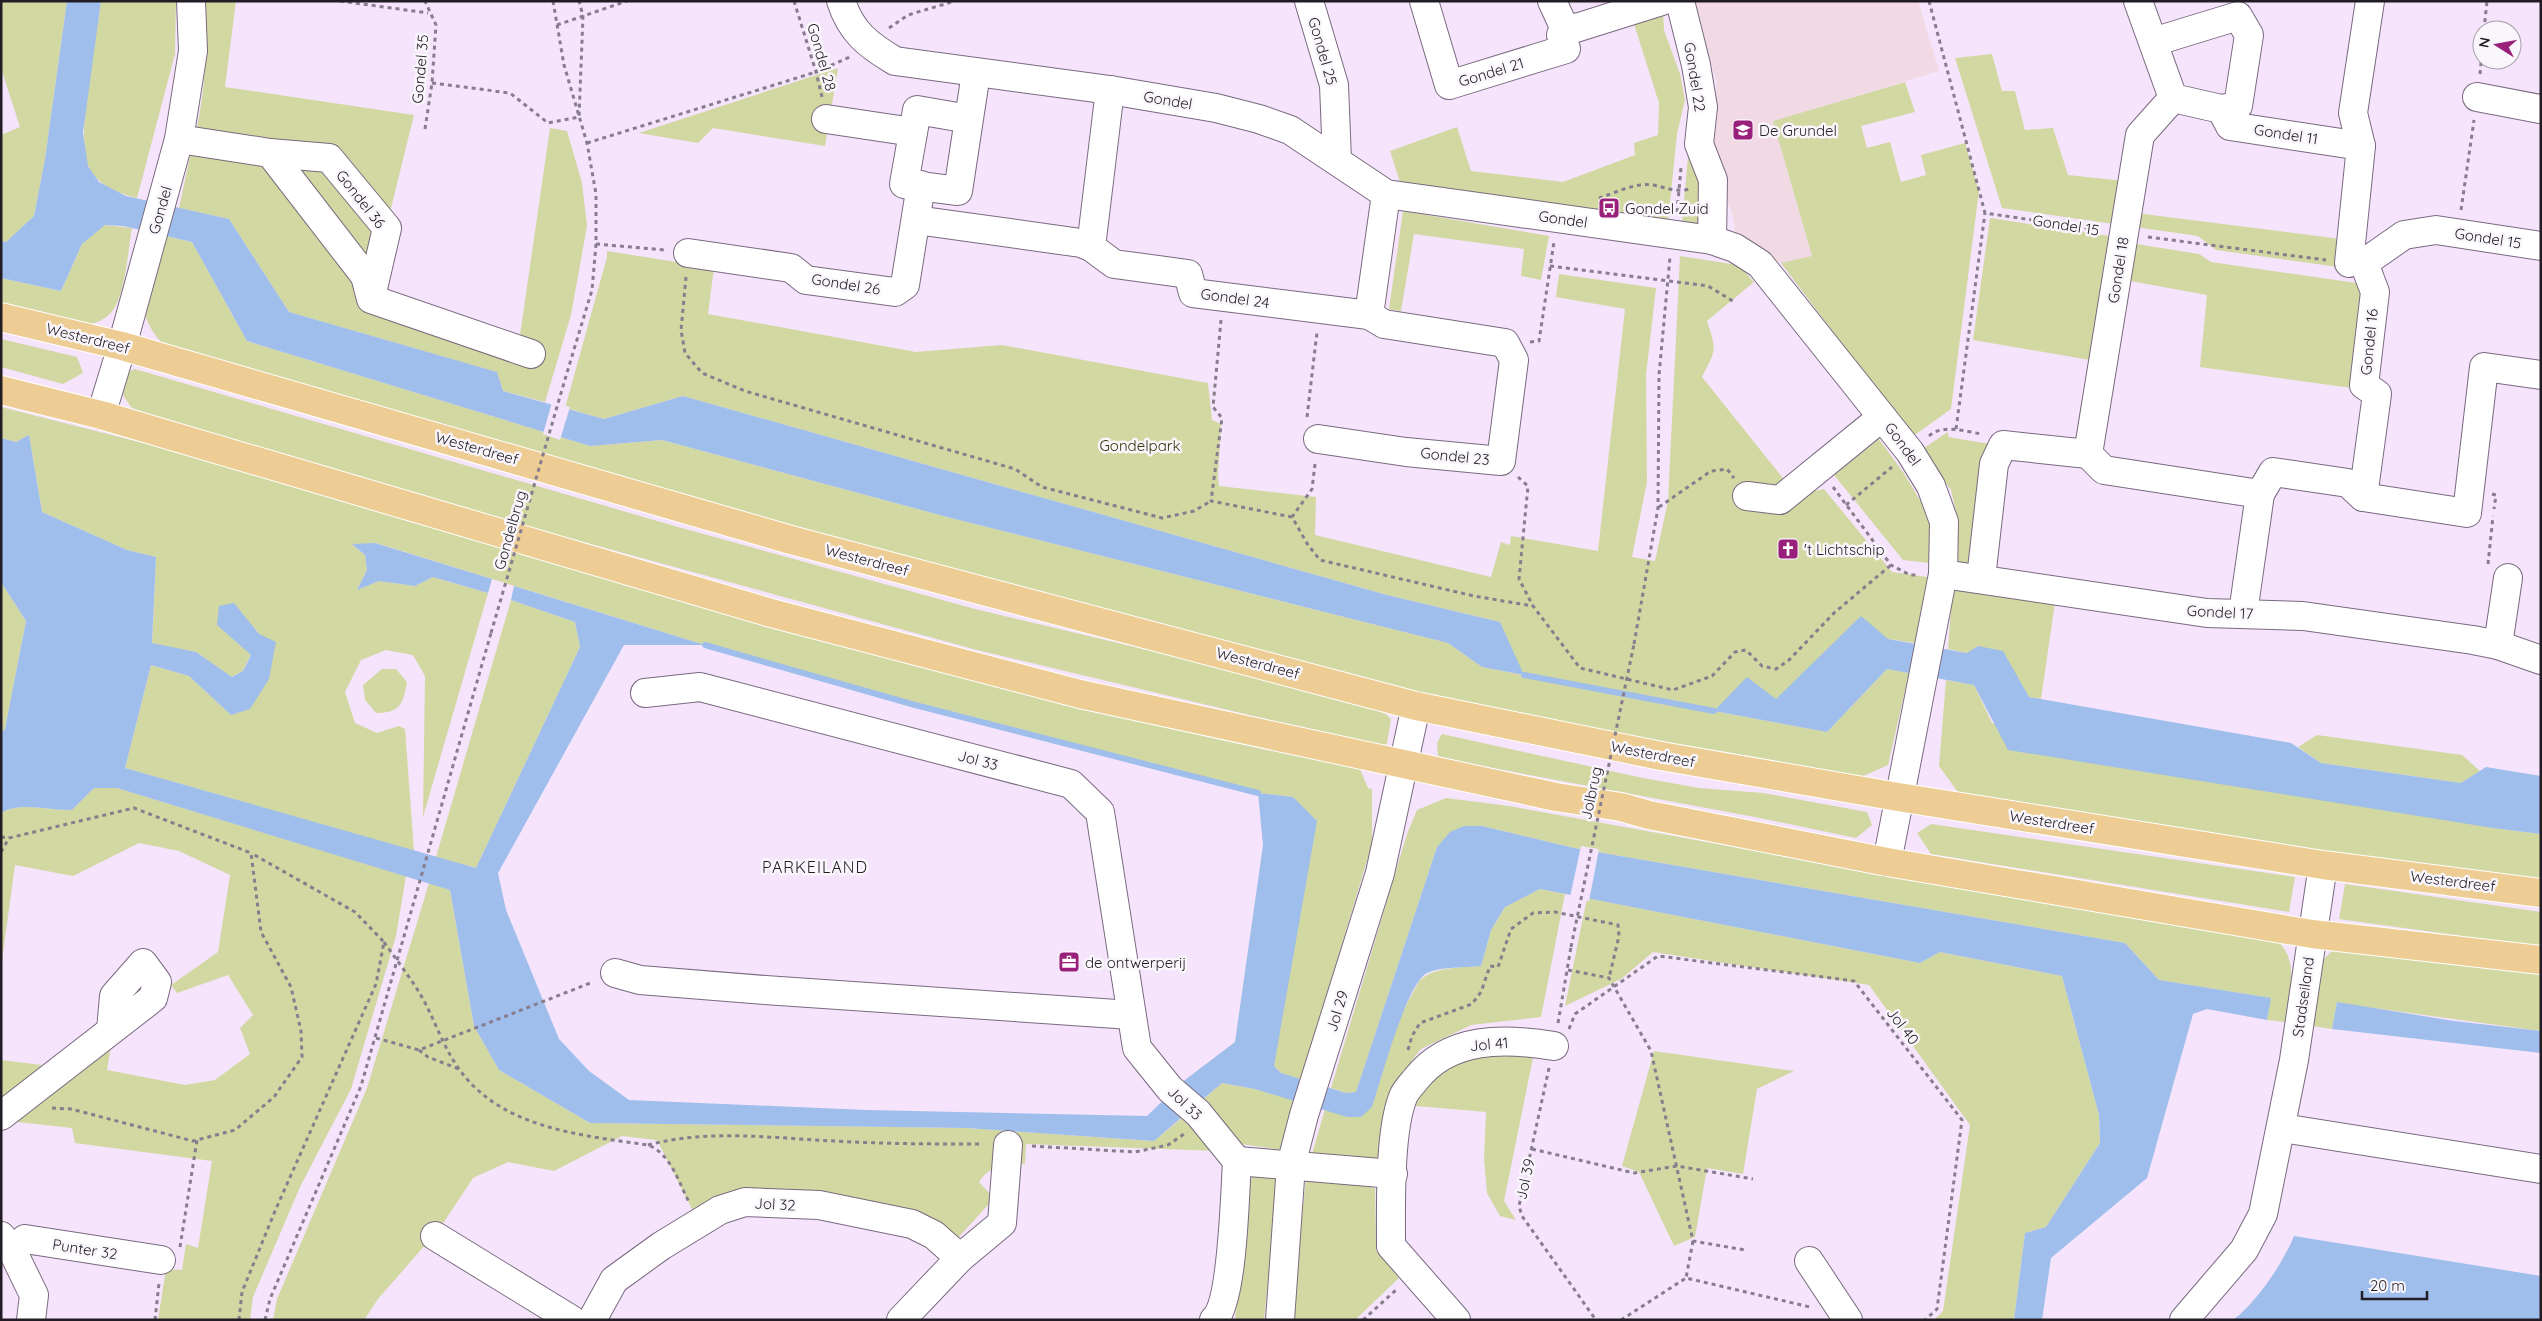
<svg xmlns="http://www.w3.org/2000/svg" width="2542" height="1321" viewBox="0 0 2542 1321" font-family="Quicksand,sans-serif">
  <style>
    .education { fill: #f2dae5 }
    .green { fill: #d2d8a1 }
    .water { fill: #9fbeec }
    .pier { fill: #f5e4fc }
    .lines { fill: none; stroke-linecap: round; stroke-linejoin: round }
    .stream { stroke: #9fbeec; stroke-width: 6 }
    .minor-casing { stroke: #796a7f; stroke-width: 30 }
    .major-casing { stroke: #fff; stroke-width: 30 }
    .path { stroke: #887d8d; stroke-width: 3; stroke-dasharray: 4 4; stroke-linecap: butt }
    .minor { stroke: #fff; stroke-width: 28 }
    .major { stroke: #eecd94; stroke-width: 28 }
    .path-bridge { stroke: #887d8d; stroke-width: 3; stroke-dasharray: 4 4; stroke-linecap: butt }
    .labels { text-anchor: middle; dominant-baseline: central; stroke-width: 5; stroke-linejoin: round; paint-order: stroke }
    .street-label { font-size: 15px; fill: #221c25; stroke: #faf7fc }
    .poi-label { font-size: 15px; fill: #221c25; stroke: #faf7fc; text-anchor: start }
    .park-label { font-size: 15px; fill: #313407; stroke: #faf7fc }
    .neighbourhood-label { font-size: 16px; letter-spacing: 1px; fill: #221c25; stroke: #faf7fc }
  </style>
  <rect width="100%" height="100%" fill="#f5e4fc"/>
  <polygon class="education" points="1692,1 1918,1 1939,71 1773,121 1812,257 1781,263 1735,235 1734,222 1709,139 1717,83"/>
  <g class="green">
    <polygon points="1,1 67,1 45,159 34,216 6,242 1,241 1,135 20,127 1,68"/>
    <path d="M101 1H176L175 54 137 198C119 194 95 184 88 165 76 131 96 40 101 1Z"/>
    <path d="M205 1H236L225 87 414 115 388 220 334 151 197 127C206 85 207 44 205 1Z"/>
    <polygon points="1663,11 1664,30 1680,74 1685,100 1677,134 1668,222 1400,182 1390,151 1457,127 1471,171 1563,182 1635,155 1634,143 1658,135 1659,103 1633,21"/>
    <polygon points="1992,54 2002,91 2015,91 2025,130 2053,128 2068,175 2125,181 2121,225 2002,208 1955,58"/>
    <polygon points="838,68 825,146 713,128 698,143 639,133"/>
    <polygon points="1905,82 1915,112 1861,126 1867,148 1890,142 1901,182 1926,175 1921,155 1965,143 1979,191 1951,409 1912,437 1781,263 1812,256 1773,121"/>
    <polygon points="550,128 567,131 582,183 587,226 571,315 545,402 503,391 496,372 289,312 229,219 179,208 191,152 263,161 381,309 518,349"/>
    <polygon points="1690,134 1706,190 1702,227 1682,224"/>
    <polygon points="293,165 322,169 372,232 367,260"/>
    <polygon points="1403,211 1549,236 1541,280 1521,276 1524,249 1414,234 1401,311 1389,309"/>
    <polygon points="2136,213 2349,240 2345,268 2216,250 2198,236 2135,227"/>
    <polygon points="1990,218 2116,237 2096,361 1973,340"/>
    <path d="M104 225 132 228C128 250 126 287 115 307 94 343 33 316 1 308V278L61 291 82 244Z"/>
    <path d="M165 236 192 242 247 341 590 446 662 440 951 518 1448 643 1482 667 1523 675 1500 622 1387 595 683 396 604 419 565 408 607 257V251L714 268 708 314 916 352 1002 345 1208 383 1212 420 1221 424 1218 474 1219 486 1316 497 1315 535 1491 577 1501 542 1510 545 1511 536 1598 551 1625 309 1556 297 1559 274 1656 288 1646 375 1647 482 1632 557 1655 561 1668 501 1680 256 1738 265 1754 282 1707 321C1717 351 1716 350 1702 377L1786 482 1815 491 1824 489 1892 572 1927 577 1929 582 1915 643 1888 639 1776 700 1714 711 1827 732 1887 669 1909 673 1888 765 1861 777 1499 712 940 576 170 351C158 340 146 326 144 308 144 298 161 250 165 236Z"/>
    <polygon points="2130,243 2199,254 2211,262 2370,285 2359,389 2200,367 2207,295 2125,280"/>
    <polygon points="1,339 77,357 83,373 63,384 1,367"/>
    <polygon points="135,369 671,525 975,609 1375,704 1391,719 1387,743 1383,747 977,650 532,528 141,413 131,407 123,395 128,372"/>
    <polygon points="1,407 337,492 684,597 1360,769 1368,788 1372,789 1372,844 1301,1080 1281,1073 1274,1066 1293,797 1258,793 915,705 705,645 376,543 353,545 365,555 367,570 357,590 379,581 415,586 433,577 488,593 423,817 425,676 413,655 386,650 361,660 345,692 355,723 377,733 399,726 405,729 414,851 125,768 151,665 189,676 231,715 259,634 233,603 217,625 251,654 243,671 231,677 196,652 152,644 156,557 127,550 42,512 29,435 16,442 1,438"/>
    <polygon points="1948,432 1948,437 1990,444 1970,568 1955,566 1959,525 1951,490 1921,450"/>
    <polygon points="1879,439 1905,475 1932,520 1930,563 1903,560 1834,475"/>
    <polygon points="1,582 26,621 5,729 1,733"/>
    <polygon points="1953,583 2056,596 2041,699 2028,697 2002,651 1967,653 1948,649"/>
    <polygon points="511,600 575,622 580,647 476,868 436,857"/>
    <path d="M382 669H396L407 682C403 704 400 713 376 713L365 700 363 685Z"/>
    <polygon points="1946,680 1974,685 1992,723 2493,828 2541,834 2541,881 2467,874 1960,795 1939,766"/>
    <polygon points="1442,734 1643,778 1699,788 1763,793 1867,812 1872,825 1856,838 1760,818 1471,764 1438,756 1437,743"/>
    <polygon points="2317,735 2462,755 2480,771 2461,783 2321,763 2298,747"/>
    <path d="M94 788H117L406 876 396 936 351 1089 300 1187 253 1297 250 1320H158L166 1269 182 1270 186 1244 198 1248 212 1161 75 1143 72 1128 17 1122 111 1046 107 1070 185 1085 215 1080 250 1054 240 1028 253 1015 228 975 177 993 171 985 218 952 230 875 179 851 139 843 73 876 15 865 1 968V813C22 801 48 811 72 810Z"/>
    <path d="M1446 798 1509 806 2014 898 2269 936C2302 952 2290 993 2285 1022L2267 1020 2270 998 2159 980 2125 943 1574 848 1482 826 1437 847 1356 1092 1346 1093 1331 1088 1407 834 1417 810Z"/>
    <polygon points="1931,824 2295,877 2289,912 1931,854 1917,833"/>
    <path d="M429 883 450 890 474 1026 499 1070 590 1123 966 1128 1154 1141 1183 1117 1218 1151 1026 1144 1025 1164C1006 1163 990 1165 979 1182L992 1196 989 1204 955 1241 922 1216 858 1198 741 1189 694 1213 657 1140 622 1136 554 1171 508 1162 473 1178 440 1228 378 1299 364 1320H273L277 1299 367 1088Z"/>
    <polygon points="2345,884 2541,912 2541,947 2339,919"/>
    <path d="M1540 889 1565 894 1541 1017 1471 1025 1421 1049 1409 1064 1398 1093 1386 1146 1374 1163 1312 1154 1325 1109 1347 1117 1419 981C1435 966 1460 968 1481 966L1491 930 1505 907Z"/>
    <polygon points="1587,898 1920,963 1940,952 2062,976 2099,1115 2100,1143 2046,1227 2025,1233 2014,1320 1934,1320 1943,1311 1970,1125 1869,985 1653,952 1621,979 1565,1006"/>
    <polygon points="2334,949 2541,975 2541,1031 2337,1003 2332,1029 2305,1025 2316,967"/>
    <polygon points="1535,1048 1504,1201 1516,1220 1500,1216 1487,1193 1484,1160 1486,1112 1416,1106 1417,1095 1453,1059"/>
    <polygon points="1654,1051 1794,1071 1757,1089 1743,1174 1707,1168 1695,1237 1674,1246 1639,1172 1622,1166"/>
    <polygon points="1,1060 50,1066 1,1105"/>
    <polygon points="1222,1083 1255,1089 1294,1100 1283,1137 1282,1150 1241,1144 1200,1102"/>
    <polygon points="1252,1172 1279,1174 1264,1320 1235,1320"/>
    <polygon points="1306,1178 1375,1188 1376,1250 1399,1278 1355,1320 1291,1320"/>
  </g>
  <g class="water">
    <polygon points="67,1 101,1 83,133 88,166 99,182 126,196 229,219 289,312 497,372 503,391 604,419 683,396 1387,595 1500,622 1524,675 1482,667 1448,643 951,518 662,440 590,446 247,341 192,242 123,226 105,225 82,244 61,291 1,278 1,241 6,242 34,216 45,159"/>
    <path d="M29 435 42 512 127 550 156 557 152 643 196 652 232 677 243 671 251 655 217 625 219 606 234 603 259 634 276 642 269 679 250 709 231 715 189 676 151 665 125 768 476 868 580 647 575 622 511 600 514 586 705 645H624L498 873 506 910 559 1039 589 1071 629 1100 866 1110 1147 1116 1181 1083 1235 1042 1263 845 1258 793 1293 797 1317 821 1274 1066 1281 1073 1346 1093 1356 1092 1437 847 1450 832 1464 826H1482L1574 848 2125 943 2159 980 2271 998 2267 1020 2207 1009 2193 1014 2147 1178 2051 1258 2042 1320H2014L2025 1233 2046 1227 2100 1143 2099 1115 2062 976 1940 952 1920 963 1540 889 1505 907 1491 930 1481 966C1465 968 1442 966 1427 973 1406 984 1381 1081 1372 1107L1361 1117H1347L1255 1089 1222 1083 1154 1141 966 1128 590 1123 499 1070 474 1026 450 890 117 788H94L72 810C48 811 22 801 1 813V733L5 729 26 621 1 582V438L16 442Z"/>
    <polygon points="375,543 492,579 488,593 433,577 415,586 379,581 357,590 367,570 365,555 352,544"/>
    <polygon points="1861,616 1888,639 1967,653 1978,646 2003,651 2029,697 2291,743 2321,763 2461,783 2486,767 2541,776 2541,834 2493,828 2008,750 1974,685 1887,669 1827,732 1714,711 1747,677 1776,699"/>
    <polygon points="2337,1002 2454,1021 2541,1031 2541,1053 2332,1029"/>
    <path d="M2294 1236 2541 1276V1320H2233C2257 1302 2283 1263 2294 1236Z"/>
  </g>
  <g class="pier">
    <polygon points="552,402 570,407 560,440 543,434"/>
    <polygon points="1581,846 1599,849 1589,901 1570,897"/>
  </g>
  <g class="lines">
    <g class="stream">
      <polyline points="705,645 915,705 1258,793"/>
      <polyline points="1524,675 1714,711"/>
    </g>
    <g class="minor-casing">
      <g id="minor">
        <path d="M841 1C851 32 868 45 895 61L1110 90 1216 108 1259 119 1290 130 1386 194 1712 240 1735 248 1760 264 1910 452 1931 486 1944 522 1943 574 1887 862"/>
        <polyline points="1309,1 1334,85 1337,160"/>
        <polyline points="1424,1 1449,85 1566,49 1561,35 1564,27"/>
        <polyline points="1552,1 1564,27 1576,28 1662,1"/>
        <polyline points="1680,1 1696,65 1703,107 1699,144 1713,180 1712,240"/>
        <polyline points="2138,1 2173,98 2221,109 2238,106 2249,35 2238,16 2153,42"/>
        <polyline points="2477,97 2540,109"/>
        <polyline points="2221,109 2230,126 2361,146"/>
        <polyline points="826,119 913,132"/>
        <polyline points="969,119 917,110 904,184 958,191 976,73"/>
        <polyline points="179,139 270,153 365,276 371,299 531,354"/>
        <polyline points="270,153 329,158 387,228 371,297"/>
        <polyline points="916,220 1081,243 1091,247 1114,264 1188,274 1193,293 1369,315"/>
        <polyline points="1091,247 1110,90"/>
        <polyline points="688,253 791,268 806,280 895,292 905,285 921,185"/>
        <polyline points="2349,263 2361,146 2353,113 2370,1"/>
        <polyline points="101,415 122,346 179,139 193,51 191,1"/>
        <polyline points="1318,439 1406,452 1501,461 1514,360 1505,343 1384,324 1369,315 1386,194"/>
        <polyline points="2088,454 2140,135 2173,98"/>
        <polyline points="1747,496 1780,500 1882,417"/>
        <polyline points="2363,497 2377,394 2364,385 2375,292 2364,263 2404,235 2436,230 2541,246"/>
        <polyline points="1943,574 2207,613 2303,616 2473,640 2498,645 2541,660"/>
        <polyline points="1981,578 1994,464 2003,445 2088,454 2104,470 2260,494"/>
        <polyline points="2243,613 2260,494 2273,472 2348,483 2363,497 2467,513 2484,367 2541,375"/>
        <polyline points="2498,645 2508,578"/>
        <path d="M645 693 700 687 1071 784 1100 812 1137 1048 1170 1089 1198 1113 1237 1161C1235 1191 1233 1302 1214 1320"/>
        <polyline points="615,973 640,980 765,990 1131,1015"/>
        <polyline points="1,1116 153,998 157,982 143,963 114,996 111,1030"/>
        <polyline points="2282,1128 2541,1169"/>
        <polyline points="1237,1161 1393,1174"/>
        <polyline points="1,1236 12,1250 34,1295 31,1320"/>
        <polyline points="435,1236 572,1320"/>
        <polyline points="12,1250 25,1239 161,1260"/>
        <polyline points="1809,1261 1848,1320"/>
        <polyline points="592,1320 614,1280 661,1246 720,1210 745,1202 819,1205 912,1224 934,1235 960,1258"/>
        <polyline points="901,1320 960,1258 1002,1223 1008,1145"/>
        <polyline points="1280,1320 1291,1165 1304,1115 1380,873 1416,706"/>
        <path d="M1456 1320 1391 1246C1391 1207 1389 1132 1403 1097 1405 1091 1412 1084 1416 1079 1450 1036 1505 1038 1554 1046"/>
        <polyline points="2184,1320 2244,1250 2263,1214 2294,1060 2323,865"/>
      </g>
    </g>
    <g class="major-casing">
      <g id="major">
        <polyline points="1,317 122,346 791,540 1416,706 1661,756 1898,797 2323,865 2541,893"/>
        <polyline points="1,390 101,415 771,613 1080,694 1556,797 1621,807 1649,815 1887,862 2312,934 2541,960"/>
      </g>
    </g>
    <g class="path">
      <polyline points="340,1 428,13"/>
      <polyline points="553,1 564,65 587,143 596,194 596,244 592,290 566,376"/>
      <polyline points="794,1 816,72 822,97"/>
      <polyline points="1929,1 1985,213 2100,230"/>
      <polyline points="557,25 627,1"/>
      <polyline points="889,28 908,15 955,1"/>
      <polyline points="2484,30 2487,1"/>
      <polyline points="2480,74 2482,53"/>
      <polyline points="432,83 510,93 548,123 579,117 583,16 579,1"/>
      <polyline points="425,129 432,83 436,25 425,1"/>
      <polyline points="587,143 816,72 850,57"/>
      <path d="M1599 198C1612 194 1626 187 1640 185 1658 182 1671 194 1689 189"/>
      <polyline points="2461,210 2474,120"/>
      <polyline points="1677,212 1681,168"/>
      <polyline points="2148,237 2326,260"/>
      <polyline points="596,244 665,250"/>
      <polyline points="1550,266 1708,286 1736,303"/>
      <polyline points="686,277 681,330 685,353 702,373 745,391 1015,469 1042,487 1162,518 1194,511 1211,501"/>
      <polyline points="1221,320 1213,407 1222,418 1211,501 1292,517"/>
      <polyline points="1530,342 1539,341 1554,242"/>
      <polyline points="1307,417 1317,332"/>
      <polyline points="1956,429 1985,213"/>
      <path d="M1929 436C1942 424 1965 431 1981 434"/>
      <polyline points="1315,464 1312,489 1292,517 1308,545 1320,560 1474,596 1533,606"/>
      <polyline points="1518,477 1528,486 1519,579 1533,606 1580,668 1673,690 1712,676 1735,652 1746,650 1762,666 1776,669 1789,660 1834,613 1891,565"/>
      <polyline points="1833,487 1891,565 1910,575 1918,575"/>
      <polyline points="2492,494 2496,495 2494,509"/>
      <polyline points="1846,505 1892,467"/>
      <polyline points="1659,507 1711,471 1727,469 1734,478"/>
      <polyline points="2488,564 2493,516"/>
      <polyline points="1634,644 1658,508 1659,375 1670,257"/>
      <polyline points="1,837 9,838"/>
      <polyline points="1,852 9,838 134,808 251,853 261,932 291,987 301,1031 302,1057 274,1097 235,1130 193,1141 71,1109 52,1108"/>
      <path d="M384 942C395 958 407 973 417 989 432 1012 440 1040 455 1063 496 1128 579 1135 648 1145 671 1154 678 1181 689 1202"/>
      <polyline points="1568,970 1609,978 1651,1051 1693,1241 1745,1250"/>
      <polyline points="1558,1023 1571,947"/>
      <polyline points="1569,1029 1575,1014 1658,956 1854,981 1962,1120 1937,1309 1925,1320"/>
      <polyline points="376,1038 419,1050 593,982"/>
      <polyline points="419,1050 428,1057 459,1069"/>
      <polyline points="1408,1050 1412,1036 1420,1023 1472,1004 1481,992 1490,966 1498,967 1511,929 1533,913 1555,912 1618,925 1619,936 1609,978"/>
      <polyline points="1549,1068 1519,1206 1522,1216 1596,1320"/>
      <path d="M648 1145C708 1129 772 1138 834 1141 884 1144 933 1144 983 1144"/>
      <polyline points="1032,1146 1135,1152 1168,1145 1184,1134"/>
      <polyline points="1532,1149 1634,1173 1677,1166 1753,1179"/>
      <polyline points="1693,1241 1686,1278 1810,1307"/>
      <polyline points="180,1247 197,1140"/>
      <polyline points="155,1320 159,1283"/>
      <polyline points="239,1320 242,1292 275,1211 376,984 384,942 355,912 251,853"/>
      <polyline points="265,1320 270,1299 361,1086 491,633"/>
      <polyline points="1363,1320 1397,1289"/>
      <polyline points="1621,1320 1686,1278"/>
    </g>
    <use href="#minor" class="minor"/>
    <use href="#major" class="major"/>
    <g class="path-bridge">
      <polyline points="491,633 566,376"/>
      <polyline points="1571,947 1634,644"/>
    </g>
  </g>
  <defs>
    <g id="school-square" transform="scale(1.125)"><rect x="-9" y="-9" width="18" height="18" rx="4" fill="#981f7a" stroke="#faf7fc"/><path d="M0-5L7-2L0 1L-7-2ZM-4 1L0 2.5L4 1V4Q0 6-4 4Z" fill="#fff"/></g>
    <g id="bus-square" transform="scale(1.125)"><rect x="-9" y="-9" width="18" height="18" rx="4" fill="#981f7a" stroke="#faf7fc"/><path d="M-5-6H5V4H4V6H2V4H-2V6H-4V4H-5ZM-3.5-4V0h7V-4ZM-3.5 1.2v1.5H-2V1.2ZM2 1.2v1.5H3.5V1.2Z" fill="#fff"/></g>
    <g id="church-square" transform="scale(1.125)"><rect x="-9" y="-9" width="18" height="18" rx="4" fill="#981f7a" stroke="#faf7fc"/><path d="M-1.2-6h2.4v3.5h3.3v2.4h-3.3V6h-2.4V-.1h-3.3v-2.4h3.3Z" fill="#fff"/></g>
    <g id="office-square" transform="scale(1.125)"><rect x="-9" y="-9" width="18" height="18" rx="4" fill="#981f7a" stroke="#faf7fc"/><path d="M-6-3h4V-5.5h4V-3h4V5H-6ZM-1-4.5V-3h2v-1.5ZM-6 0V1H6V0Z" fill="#fff"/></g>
  </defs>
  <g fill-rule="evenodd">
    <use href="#school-square" x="1743" y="130"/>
    <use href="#bus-square" x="1609" y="208"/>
    <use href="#church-square" x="1788" y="549"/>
    <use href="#office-square" x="1069" y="962"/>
  </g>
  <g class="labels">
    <g class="street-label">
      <text transform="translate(1323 51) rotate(74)">Gondel 25</text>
      <text transform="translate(822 57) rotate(74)">Gondel 28</text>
      <text transform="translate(420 69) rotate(-85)">Gondel 35</text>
      <text transform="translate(1491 72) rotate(-17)">Gondel 21</text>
      <text transform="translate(1695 77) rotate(81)">Gondel 22</text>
      <text transform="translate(1168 100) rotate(10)">Gondel</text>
      <text transform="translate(2286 134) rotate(9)">Gondel 11</text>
      <text transform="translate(361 199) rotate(52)">Gondel 36</text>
      <text transform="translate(160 210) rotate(-74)">Gondel</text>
      <text transform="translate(1563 219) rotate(8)">Gondel</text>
      <text transform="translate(2066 225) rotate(9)">Gondel 15</text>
      <text transform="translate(2488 238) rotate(9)">Gondel 15</text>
      <text transform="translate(2118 270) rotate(-81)">Gondel 18</text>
      <text transform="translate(846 284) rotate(9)">Gondel 26</text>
      <text transform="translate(1235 298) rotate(8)">Gondel 24</text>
      <text transform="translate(88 338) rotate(14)">Westerdreef</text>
      <text transform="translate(2369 342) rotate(-84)">Gondel 16</text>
      <text transform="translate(1903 444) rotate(54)">Gondel</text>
      <text transform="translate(477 448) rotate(16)">Westerdreef</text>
      <text transform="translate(1455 456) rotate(6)">Gondel 23</text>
      <text transform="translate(510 530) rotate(-74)">Gondelbrug</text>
      <text transform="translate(867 560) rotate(15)">Westerdreef</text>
      <text transform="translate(2220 612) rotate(3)">Gondel 17</text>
      <text transform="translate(1258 663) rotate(15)">Westerdreef</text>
      <text transform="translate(1653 754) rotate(11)">Westerdreef</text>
      <text transform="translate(978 760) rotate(15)">Jol 33</text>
      <text transform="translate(1591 793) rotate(-78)">Jolbrug</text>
      <text transform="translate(2052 822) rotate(9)">Westerdreef</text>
      <text transform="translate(2453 881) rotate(7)">Westerdreef</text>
      <text transform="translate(2303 997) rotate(-82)">Stadseiland</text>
      <text transform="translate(1337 1011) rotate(-73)">Jol 29</text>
      <text transform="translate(1903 1026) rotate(52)">Jol 40</text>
      <text transform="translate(1489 1044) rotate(-5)">Jol 41</text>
      <text transform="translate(1185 1103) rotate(44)">Jol 33</text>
      <text transform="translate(1525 1179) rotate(-78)">Jol 39</text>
      <text transform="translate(775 1204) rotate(3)">Jol 32</text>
      <text transform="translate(85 1249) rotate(9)">Punter 32</text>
    </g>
    <g class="poi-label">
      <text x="1759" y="130">De Grundel</text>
      <text x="1625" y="208">Gondel Zuid</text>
      <text x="1804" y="549">'t Lichtschip</text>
      <text x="1085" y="962">de ontwerperij</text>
    </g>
    <g class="park-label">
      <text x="1140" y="445">Gondelpark</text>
    </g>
    <g class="neighbourhood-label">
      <text x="815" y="867">PARKEILAND</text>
    </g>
  </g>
  <rect width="2542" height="1321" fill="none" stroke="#221c25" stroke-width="5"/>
  <g transform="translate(2497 45) rotate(281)"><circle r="24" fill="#faf7fc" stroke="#a49fa6"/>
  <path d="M0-4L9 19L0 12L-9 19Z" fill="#981f7a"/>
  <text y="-8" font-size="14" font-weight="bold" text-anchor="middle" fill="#221c25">N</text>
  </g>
  <path d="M2362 1291v8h65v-8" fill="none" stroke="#221c25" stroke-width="2.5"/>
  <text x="2370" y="1291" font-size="15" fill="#221c25" stroke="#faf7fc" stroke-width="4" paint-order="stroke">20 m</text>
</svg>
